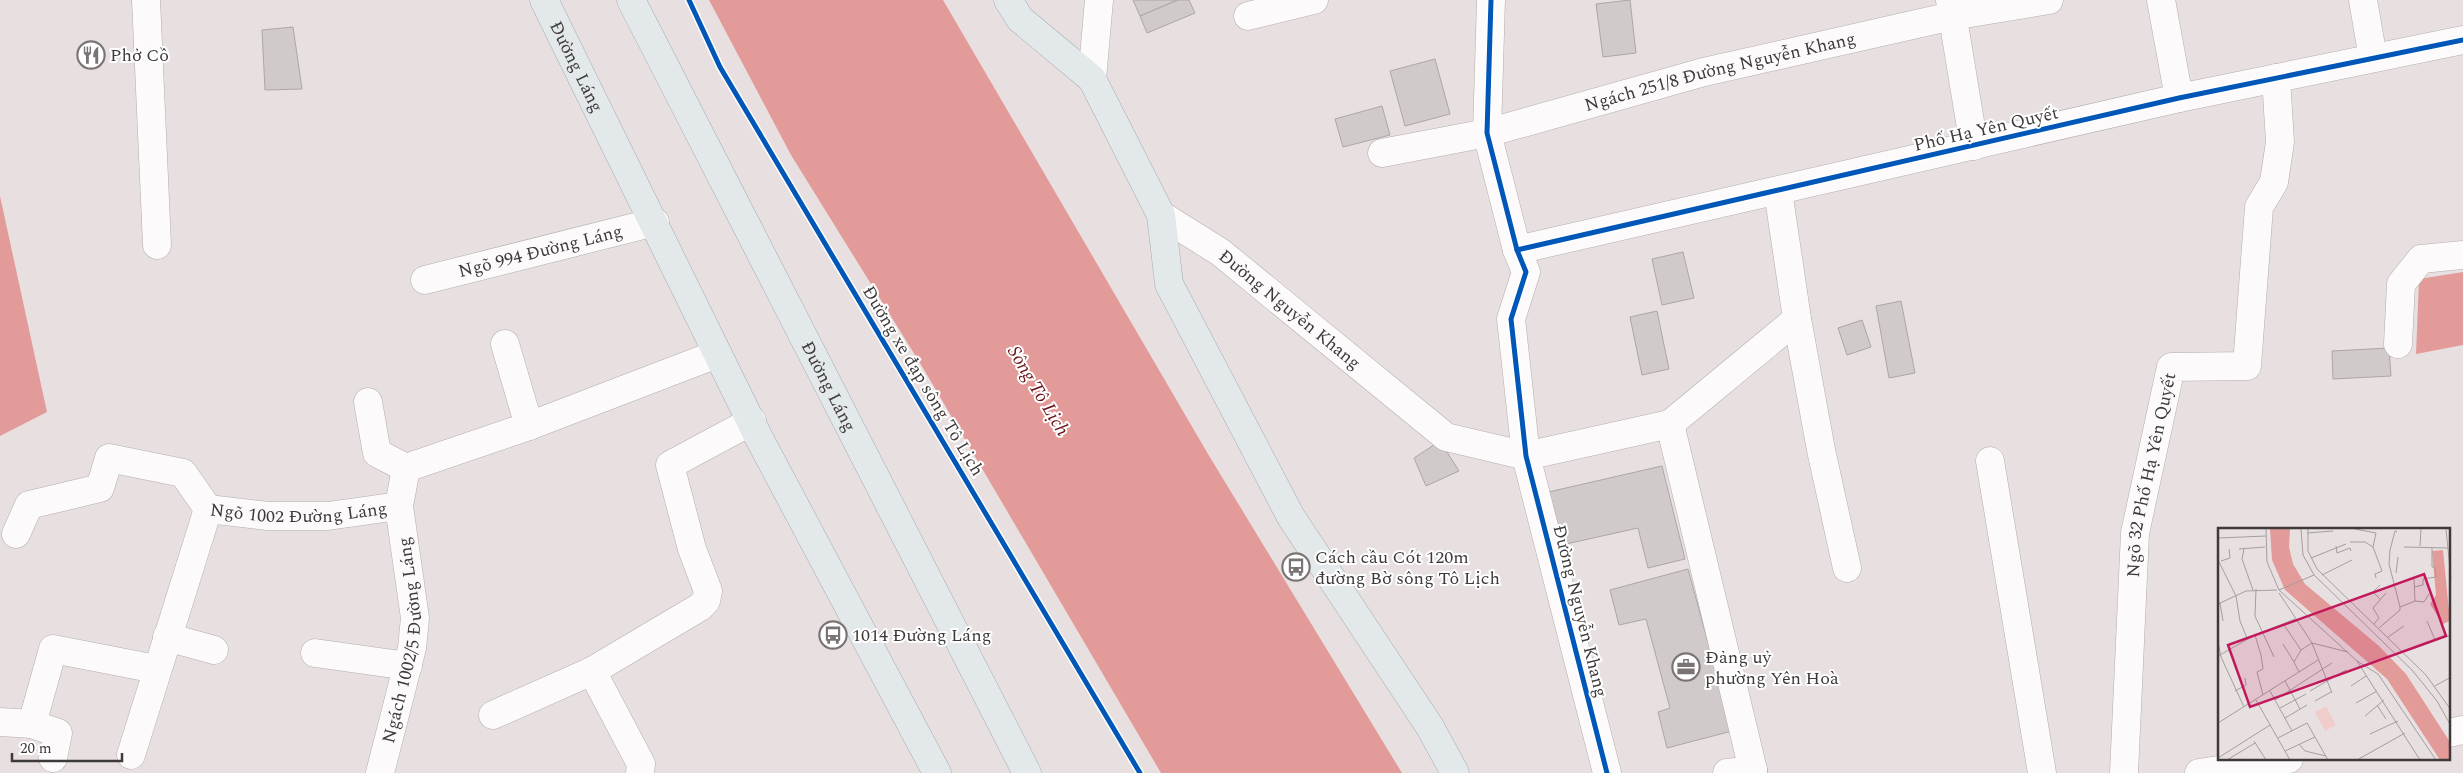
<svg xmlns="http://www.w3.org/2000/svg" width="2463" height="773" viewBox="0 0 2463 773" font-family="Spectral,serif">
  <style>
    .water { fill: #e29b99 }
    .building { fill: #d0caca; stroke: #aca6a5 }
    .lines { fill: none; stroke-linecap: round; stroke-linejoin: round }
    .minor-casing { stroke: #b3adac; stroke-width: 29 }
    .major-casing { stroke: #a5acb0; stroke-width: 29 }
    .minor { stroke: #fcfafa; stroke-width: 28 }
    .major { stroke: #e3e8ea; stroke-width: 28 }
    .cycleway-casing { stroke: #fff; stroke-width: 8 }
    .cycleway { stroke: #0057b8; stroke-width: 5 }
    .labels { text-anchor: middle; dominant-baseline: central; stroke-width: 4; stroke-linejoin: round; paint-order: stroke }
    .poi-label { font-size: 18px; fill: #3f3a3a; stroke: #fff; text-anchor: start }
    .street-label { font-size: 18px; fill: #3f3a3a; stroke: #fff }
    .water-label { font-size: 19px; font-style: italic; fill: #6c1319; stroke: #fff }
    .inset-road { fill: none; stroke: #a49e9e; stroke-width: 1 }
    .view { fill: #c2185b; fill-opacity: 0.15; stroke: #c2185b; stroke-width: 2.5 }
    .inset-edge { fill: none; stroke: #3f3a3a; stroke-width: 2.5 }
  </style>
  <rect width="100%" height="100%" fill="#e8e0e0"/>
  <g class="water">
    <polygon points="709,0 943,0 1208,454 1402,773 1161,773 923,368 791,155"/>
    <polygon points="0,196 47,412 0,436"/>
    <polygon points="2463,272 2463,345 2416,354 2419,279"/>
  </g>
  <g class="building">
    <polygon points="1133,0 1178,0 1140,16"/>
    <polygon points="1178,0 1189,0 1195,13 1147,33 1140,16"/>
    <polygon points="1630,0 1636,53 1603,57 1596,4"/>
    <polygon points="293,27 302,89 265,90 262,30"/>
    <polygon points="1435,59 1450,114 1405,126 1390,71"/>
    <polygon points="1382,106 1390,135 1343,147 1335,119"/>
    <polygon points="1683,252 1694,298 1662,305 1652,259"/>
    <polygon points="1901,301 1915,373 1889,378 1876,306"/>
    <polygon points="1657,311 1669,369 1642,375 1630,317"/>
    <polygon points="1862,320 1871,347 1847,355 1838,328"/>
    <polygon points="2389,348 2391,376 2333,379 2332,351"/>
    <polygon points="1440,441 1459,471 1426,486 1414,458"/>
    <polygon points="1662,466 1685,559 1648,568 1638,528 1557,546 1544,493"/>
    <polygon points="1688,569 1732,731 1667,748 1658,712 1670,708 1646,619 1619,625 1610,590"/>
  </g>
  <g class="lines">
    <g class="minor-casing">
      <g id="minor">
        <polyline points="146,0 157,245"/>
        <polyline points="1491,0 1487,133 1517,250 1526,272 1511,319 1526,456 1607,773"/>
        <polyline points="1950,0 1974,146"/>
        <polyline points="2161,0 2179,98"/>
        <polyline points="2363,0 2373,58"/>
        <polyline points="1248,16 1314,0"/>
        <polyline points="1092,79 1099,0"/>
        <path id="s1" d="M1382 153 1487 133 1704 72 1952 16 2049 0"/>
        <path id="s2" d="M1161 215 1220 252 1446 437 1526 456 1670 424 1797 319 1778 191"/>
        <polyline points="1517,250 2179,98 2463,40"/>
        <path id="s3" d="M425 280 655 222"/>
        <polyline points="1797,319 1821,450 1847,568"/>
        <polyline points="505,344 529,426"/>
        <polyline points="2398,344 2401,284 2421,259 2463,255"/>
        <polyline points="368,402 377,453 406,468"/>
        <polyline points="1670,424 1753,770"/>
        <polyline points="1990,461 2042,773"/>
        <path id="s4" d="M208 509 268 516H328L399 506"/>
        <polyline points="16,534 29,505 100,488 109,458 183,473 208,509"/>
        <polyline points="167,637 214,650"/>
        <polyline points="315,653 408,666"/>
        <polyline points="592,671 641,764 640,773"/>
        <polyline points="493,715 592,671 700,607 706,601 708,591 692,549 670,465 752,421"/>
        <polyline points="0,722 32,724 53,649 156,669"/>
        <polyline points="32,724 58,733 53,758"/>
        <polyline points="2449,733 2463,730"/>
        <polyline points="131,755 208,509"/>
        <path id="s5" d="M380 773 412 648 415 618 399 506 406 468 529 426 717 354"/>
        <polyline points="1727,773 1753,770 1753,773"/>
        <path id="s6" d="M2124 773 2135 533 2171 367 2247 366 2259 207 2274 182 2280 142 2276 78"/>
        <polyline points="2199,773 2289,759"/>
      </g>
    </g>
    <g class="major-casing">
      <g id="major">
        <path id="s7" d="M544 0 759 438 937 773"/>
        <path id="s8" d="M631 0 1027 773"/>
        <polyline points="1008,0 1020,19 1092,79 1161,215 1169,284 1291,517 1430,727 1455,773"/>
      </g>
    </g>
    <use href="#minor" class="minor"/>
    <use href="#major" class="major"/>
    <g class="cycleway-casing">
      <g id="cycleway">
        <polyline points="689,0 720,67 1140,773"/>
        <polyline points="1491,0 1487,133 1517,250 1526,272 1511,319 1526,456 1607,773"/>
        <polyline points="1517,250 2179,98 2463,40"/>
      </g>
    </g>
    <use href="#cycleway" class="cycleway"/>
  </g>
  <defs>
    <g id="restaurant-ring" transform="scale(1.4375)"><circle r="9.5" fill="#fff" stroke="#7a7474" stroke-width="1.5"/><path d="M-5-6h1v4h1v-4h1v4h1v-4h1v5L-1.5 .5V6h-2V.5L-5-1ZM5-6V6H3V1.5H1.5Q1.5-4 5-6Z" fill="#7a7474"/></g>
    <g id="bus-ring" transform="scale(1.4375)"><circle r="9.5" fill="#fff" stroke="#7a7474" stroke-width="1.5"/><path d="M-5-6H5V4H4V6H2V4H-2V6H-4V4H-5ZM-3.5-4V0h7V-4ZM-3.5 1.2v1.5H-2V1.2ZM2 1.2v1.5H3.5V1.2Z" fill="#7a7474"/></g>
    <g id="office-ring" transform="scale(1.4375)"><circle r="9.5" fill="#fff" stroke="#7a7474" stroke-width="1.5"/><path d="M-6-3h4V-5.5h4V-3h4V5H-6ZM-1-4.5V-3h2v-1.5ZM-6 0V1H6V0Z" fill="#7a7474"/></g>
  </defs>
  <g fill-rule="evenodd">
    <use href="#restaurant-ring" x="91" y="55"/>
    <use href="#bus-ring" x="1296" y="567"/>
    <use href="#bus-ring" x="833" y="635"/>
    <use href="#office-ring" x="1686" y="667"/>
  </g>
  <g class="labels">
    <g class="poi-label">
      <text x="110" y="55">Phở Cồ</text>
      <text x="1315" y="557">Cách cầu Cót 120m<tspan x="1315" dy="21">đường Bờ sông Tô Lịch</tspan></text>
      <text x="852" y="635">1014 Đường Láng</text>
      <text x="1705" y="657">Đảng uỷ<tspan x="1705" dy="21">phường Yên Hoà</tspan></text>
    </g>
    <g class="street-label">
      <text stroke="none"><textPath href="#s7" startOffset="74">Đường Láng</textPath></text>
      <text stroke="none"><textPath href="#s1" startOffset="348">Ngách 251/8 Đường Nguyễn Khang</textPath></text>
      <text transform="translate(1986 129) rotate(-13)">Phố Hạ Yên Quyết</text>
      <text stroke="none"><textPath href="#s3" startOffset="119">Ngõ 994 Đường Láng</textPath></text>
      <text stroke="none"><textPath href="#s2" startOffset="160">Đường Nguyễn Khang</textPath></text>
      <text transform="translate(923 381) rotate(59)">Đường xe đạp sông Tô Lịch</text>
      <text stroke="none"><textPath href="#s8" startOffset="434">Đường Láng</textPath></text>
      <text stroke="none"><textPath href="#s6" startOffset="300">Ngõ 32 Phố Hạ Yên Quyết</textPath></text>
      <text stroke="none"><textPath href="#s4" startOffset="91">Ngõ 1002 Đường Láng</textPath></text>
      <text transform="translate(1580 611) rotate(76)">Đường Nguyễn Khang</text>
      <text stroke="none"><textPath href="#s5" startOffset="136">Ngách 1002/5 Đường Láng</textPath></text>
    </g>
    <g class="water-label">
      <text transform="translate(1038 391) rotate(59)">Sông Tô Lịch</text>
    </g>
  </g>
  <g transform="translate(2218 528)">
    <rect width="232" height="232" fill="#e8e0e0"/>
    <path d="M108 178 118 197 107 203 97 184Z" fill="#f0cdcb"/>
    <path d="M52 1H72L71 19 75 36 87 56 161 118 188 146 232 214V232H222L169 151 67 62 54 32ZM225 22 232 93 225 96 212 76 218 67 214 23Z" fill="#e29b99"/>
    <path class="inset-road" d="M48 1 49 34 61 62 139 133 160 146 218 232M83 1 85 27 96 47 194 142 219 173 233 198M90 1V23L99 41 208 147 233 182M137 1 158 5 155 19M228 1 233 51M179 4 177 3 172 22 171 36 182 79M89 5 115 3M0 10 48 8M132 14H147L155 19 164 43 157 46 158 50M118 18 119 25 132 20 133 23M202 18 203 1M186 19 230 20M21 21 47 19M26 21 24 31 35 62M93 30 128 16M0 32 18 68 22 93 29 110M3 33 12 30 11 21M178 45 180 29M104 47 134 32M196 51 197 73M196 59 205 57V51L218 49 217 39H214V20M38 61 37 88 56 129M61 62 96 47M61 65 94 115 114 165M162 71 155 64 162 57M2 75 5 93M0 76 28 63 59 62M209 93 217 112M156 96 161 90 155 80 168 65M66 97 83 122M161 100 182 82V79L197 73 206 74 211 66M37 107 43 127 45 141 39 144 45 167M170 109 186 98M0 114 3 129 26 179M65 116 76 134M186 124 233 107M0 128 37 107 77 91M139 133 202 232M81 144 76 134 83 122 94 115 130 124M67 153 82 181M133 158 148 148M217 158 233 149M17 163 28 157 27 150M52 163 74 203M92 163 128 142M38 172 72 232M57 172 114 135M97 173 113 164M138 175 159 163M159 177 168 191M62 180 88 166M147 188 166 172M67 190 89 177M0 195 100 132M152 206 180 193M60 210 89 195 110 232M36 213 48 232M81 216 87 223 108 228M67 223 97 209M0 230 52 197M9 232 37 215M139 232 187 205"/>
    <path class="view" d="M206 46 228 108 32 179 10 117Z"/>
    <rect width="232" height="232" class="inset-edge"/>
  </g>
  <path d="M12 753v8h110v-8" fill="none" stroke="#3f3a3a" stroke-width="2.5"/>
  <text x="20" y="753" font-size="15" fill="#3f3a3a" stroke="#ffffff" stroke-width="4" paint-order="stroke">20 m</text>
</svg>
